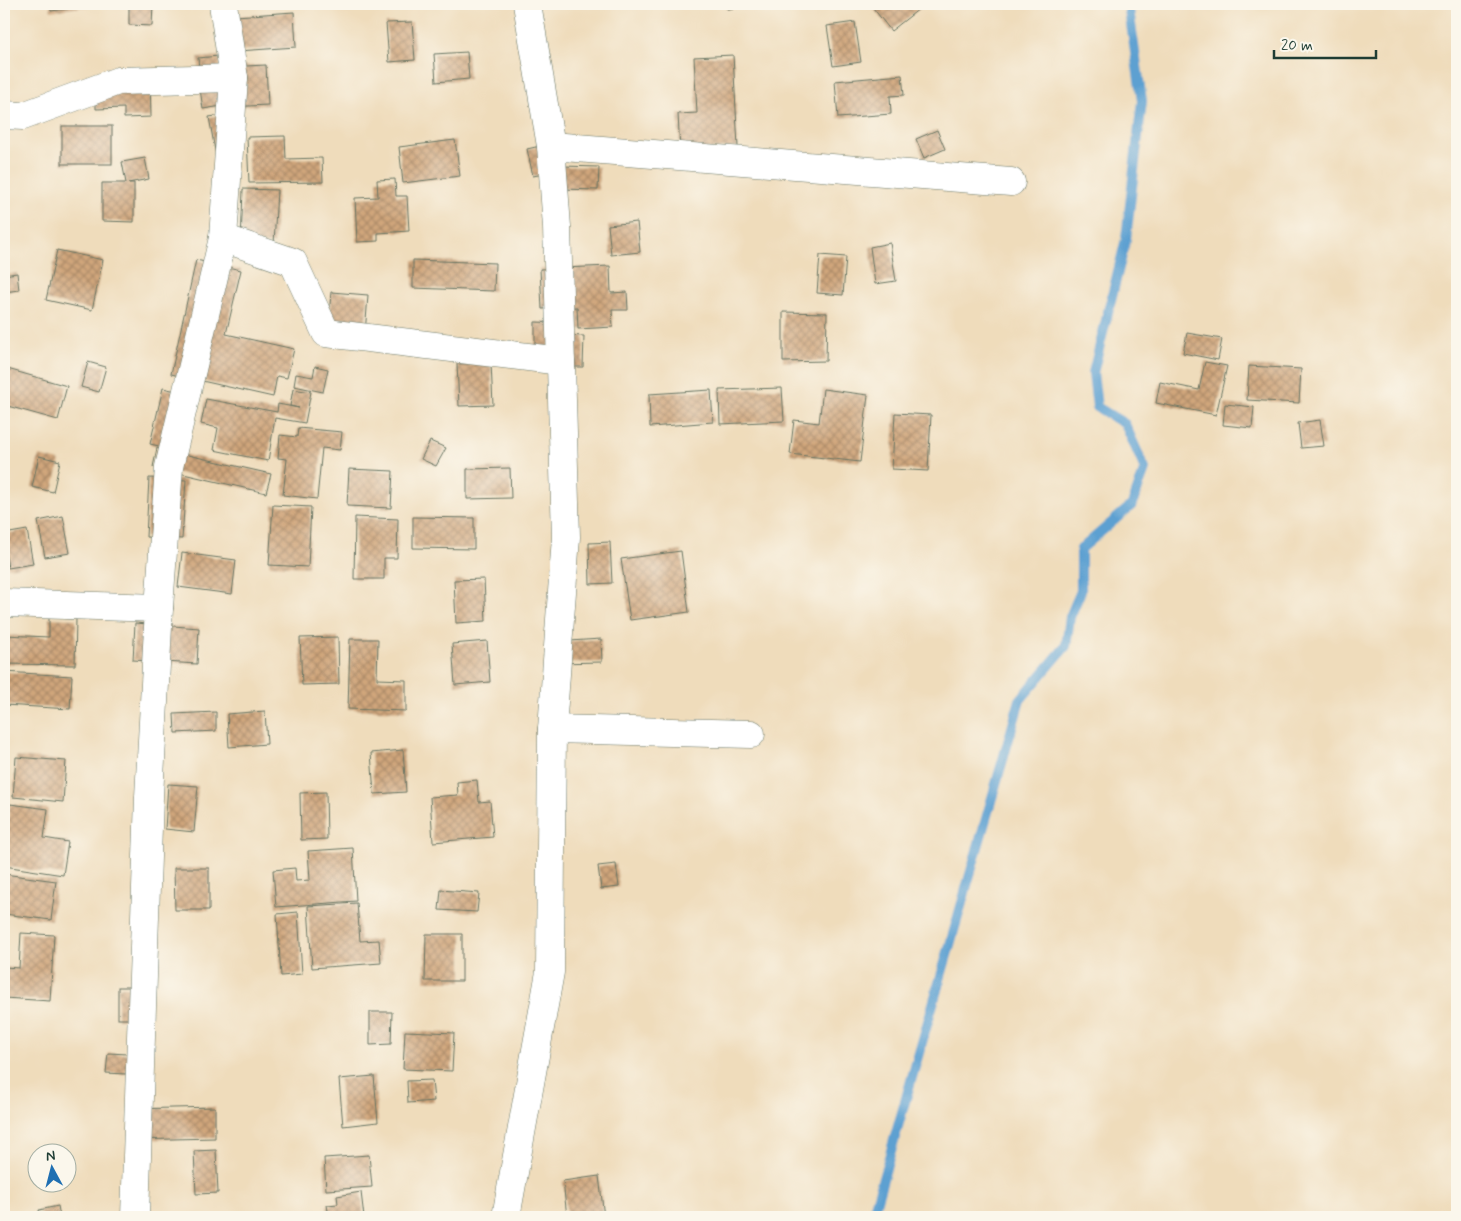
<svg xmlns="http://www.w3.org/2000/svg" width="1461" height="1221" viewBox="0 0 1461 1221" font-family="Mynerve,sans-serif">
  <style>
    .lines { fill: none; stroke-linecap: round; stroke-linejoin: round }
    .stream { stroke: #5da0d1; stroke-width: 10 }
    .building { fill: url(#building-cross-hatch) }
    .minor-casing { stroke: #687563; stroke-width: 29 }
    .minor { stroke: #fff; stroke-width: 28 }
  </style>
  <defs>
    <pattern id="building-cross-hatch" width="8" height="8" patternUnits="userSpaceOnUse" patternTransform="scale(1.25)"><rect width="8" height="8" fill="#d0a67c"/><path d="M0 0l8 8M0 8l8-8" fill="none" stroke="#a88866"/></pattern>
  </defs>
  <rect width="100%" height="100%" fill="#fbf7ec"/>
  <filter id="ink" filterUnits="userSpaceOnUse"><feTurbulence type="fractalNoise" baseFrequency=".02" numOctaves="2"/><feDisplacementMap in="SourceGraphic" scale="10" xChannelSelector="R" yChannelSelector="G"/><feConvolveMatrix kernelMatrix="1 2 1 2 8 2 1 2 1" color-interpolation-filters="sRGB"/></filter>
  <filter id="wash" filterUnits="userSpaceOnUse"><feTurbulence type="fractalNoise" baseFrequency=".0096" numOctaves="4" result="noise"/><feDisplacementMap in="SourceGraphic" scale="20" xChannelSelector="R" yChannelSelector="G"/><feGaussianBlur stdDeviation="1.12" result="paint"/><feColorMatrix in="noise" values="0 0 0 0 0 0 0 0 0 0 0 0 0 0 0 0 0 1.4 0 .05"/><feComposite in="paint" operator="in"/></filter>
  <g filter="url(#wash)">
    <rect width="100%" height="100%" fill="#efdcbb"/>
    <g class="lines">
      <polyline class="stream" points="872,1217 1020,700 1066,646 1070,617 1081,591 1081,549 1132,505 1145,469 1125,424 1097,407 1093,373 1126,239 1142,101 1129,10 1131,4"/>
    </g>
    <g id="blocks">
      <g class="building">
        <polygon points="50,4 89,4 89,6 51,11"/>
        <polygon points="129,4 153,4 152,26 129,25"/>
        <polygon points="726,4 762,4 762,5 727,9"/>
        <polygon points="870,4 923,4 924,5 891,31"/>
        <polygon points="294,12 296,47 224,52 221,17"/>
        <polygon points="412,22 415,60 389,62 386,23"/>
        <polygon points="855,22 861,62 833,66 827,26"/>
        <polygon points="467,52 469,79 436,82 434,54"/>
        <polygon points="733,55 738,147 680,151 678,114 697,113 694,57"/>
        <polygon points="219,56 221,78 200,79 198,58"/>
        <polygon points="266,65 268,105 228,107 226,67"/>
        <polygon points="902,75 904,95 890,96 891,114 838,118 835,81"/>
        <polygon points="150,76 151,117 124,118 124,108 96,109 96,77"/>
        <polygon points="219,86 222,106 203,109 200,89"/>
        <polygon points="229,114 216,156 209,117"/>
        <rect x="62" y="126" width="50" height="38"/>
        <polygon points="937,130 945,149 924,158 916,139"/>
        <polygon points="285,136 286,159 322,158 323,182 249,183 247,137"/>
        <polygon points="455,140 460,176 403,183 399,147"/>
        <polygon points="549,144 554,172 533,176 527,149"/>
        <polygon points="145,158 149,179 128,183 134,183 134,222 102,221 102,183 126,183 122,162"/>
        <polygon points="562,166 599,167 598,190 561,189"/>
        <polygon points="395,179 396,196 407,196 409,231 378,233 378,241 357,242 355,198 378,197 377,180"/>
        <polygon points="243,189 277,190 274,244 241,243"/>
        <polygon points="637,222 640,252 611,255 608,225"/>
        <polygon points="890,243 896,281 875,284 870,247"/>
        <polygon points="57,250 103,260 92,310 46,300"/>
        <polygon points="820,255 846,257 843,295 817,293"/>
        <polygon points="196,260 241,270 226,334 294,349 287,378 277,376 273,397 171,374"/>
        <polygon points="413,260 495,263 494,291 413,288"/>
        <polygon points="610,266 611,293 627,292 628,310 612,310 613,327 578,329 577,307 542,309 540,269"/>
        <polygon points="17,273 19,290 4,292 4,275"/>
        <polygon points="331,292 368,295 365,334 328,331"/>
        <polygon points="783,312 827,313 826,361 783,362"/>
        <polygon points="535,322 562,323 562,335 584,336 583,367 535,367"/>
        <polygon points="1187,333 1222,339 1218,360 1183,353"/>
        <polygon points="88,362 106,367 99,392 81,387"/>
        <polygon points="1205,362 1227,366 1216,415 1156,403 1160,382 1199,390"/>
        <polygon points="491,363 493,405 459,406 457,364"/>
        <polygon points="315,366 328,369 323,392 294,386 296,374 313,377"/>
        <polygon points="1249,366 1301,369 1299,403 1247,400"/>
        <polygon points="4,368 67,386 58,420 4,405"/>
        <polygon points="163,388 198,396 186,452 150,444"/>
        <polygon points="782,388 784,421 720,424 719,390"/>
        <polygon points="293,389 311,392 305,423 275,418 268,461 214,450 218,428 201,424 206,399 277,412 278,404 299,408 290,406"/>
        <polygon points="823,389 868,395 860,462 790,454 794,420 819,423"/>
        <polygon points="711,390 713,422 650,427 649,394"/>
        <polygon points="1225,404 1254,407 1252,428 1223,425"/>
        <polygon points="895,413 931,415 928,471 892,469"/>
        <polygon points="1320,420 1324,446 1301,448 1298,423"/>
        <polygon points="298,428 342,432 340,450 322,448 317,499 283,495 287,459 278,458 280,435 297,437"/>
        <polygon points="430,441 446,448 436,466 421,459"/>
        <polygon points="157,448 271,474 266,493 153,467"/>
        <polygon points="39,456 60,461 53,492 32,487"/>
        <polygon points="510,468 511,498 467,499 467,469"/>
        <polygon points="349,469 393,471 391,508 347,506"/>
        <polygon points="149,478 186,480 182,539 146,537"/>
        <polygon points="273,505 311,507 308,567 269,565"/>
        <polygon points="63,516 70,553 45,557 38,521"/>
        <polygon points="355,517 398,519 397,558 384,558 384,579 354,579"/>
        <polygon points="413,517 474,518 474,549 413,548"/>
        <polygon points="27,530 33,564 8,568 4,546 4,534"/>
        <polygon points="610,542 612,583 590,584 589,543"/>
        <polygon points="681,551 689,612 630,620 621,559"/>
        <polygon points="182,553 236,560 232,594 178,587"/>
        <polygon points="484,579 486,621 456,623 454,580"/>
        <polygon points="49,618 76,619 75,665 4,664 4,635 49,637"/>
        <polygon points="135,623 199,628 197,664 133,660"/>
        <polygon points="338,637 339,684 302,685 300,638"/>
        <polygon points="350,639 378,639 377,679 406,680 406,711 348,709"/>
        <polygon points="601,639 602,662 555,663 554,642"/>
        <polygon points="487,641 490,682 455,685 452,644"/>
        <polygon points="4,672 72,676 70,709 4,705"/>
        <polygon points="265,711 267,744 229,747 227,714"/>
        <polygon points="216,712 216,731 175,733 174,714"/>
        <polygon points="403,750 406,792 374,794 371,753"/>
        <polygon points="16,757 66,761 63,802 13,797"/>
        <polygon points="477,780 479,802 490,801 493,837 433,842 430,797 458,795 457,782"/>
        <polygon points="168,784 198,786 194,832 165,829"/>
        <polygon points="326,792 327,839 301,840 300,793"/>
        <polygon points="10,804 48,809 44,838 68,842 63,875 4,866 4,845"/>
        <polygon points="353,848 356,901 276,907 273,870 295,868 296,881 310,880 308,851"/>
        <polygon points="616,864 619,887 601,889 598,866"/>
        <polygon points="174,868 209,868 209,910 175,910"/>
        <polygon points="4,874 56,881 51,920 4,914"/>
        <polygon points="441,890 479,893 477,912 439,910"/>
        <polygon points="357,903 360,941 379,940 381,963 312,968 308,906"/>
        <polygon points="298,912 302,974 281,976 277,914"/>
        <polygon points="21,933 54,935 50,1001 4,998 4,967 19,968"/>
        <polygon points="426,934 462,934 462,981 425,981"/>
        <rect x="118" y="987" width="24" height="32"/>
        <polygon points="370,1012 392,1012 391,1044 370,1045"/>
        <polygon points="405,1031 454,1033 452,1071 403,1069"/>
        <polygon points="108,1053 128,1054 126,1074 106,1073"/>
        <polygon points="374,1076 378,1122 343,1126 339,1079"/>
        <polygon points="432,1080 434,1101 408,1103 407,1081"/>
        <polygon points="215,1107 215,1138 131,1140 131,1109"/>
        <polygon points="216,1150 218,1193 196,1194 194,1151"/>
        <polygon points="369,1155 372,1187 326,1190 324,1158"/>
        <polygon points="599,1176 604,1217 567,1217 563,1181"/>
        <polygon points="361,1192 364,1217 329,1217 327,1205 338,1204 337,1196"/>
        <polygon points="58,1206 60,1217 40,1217 39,1210"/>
      </g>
    </g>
  </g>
  <g filter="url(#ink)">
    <use href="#blocks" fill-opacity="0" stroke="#687563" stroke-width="1"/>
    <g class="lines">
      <g class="minor-casing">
        <g id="minor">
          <polyline points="4,115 23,116 118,81 234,78"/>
          <polyline points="551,146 1011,182"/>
          <polyline points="223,238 293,262 326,333 561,361"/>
          <polyline points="4,603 159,608"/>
          <polyline points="552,729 751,734"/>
          <polyline points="135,1217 149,797 159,608 169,467 223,238 234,78 223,4"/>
          <polyline points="506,1217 550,972 552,729 566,537 557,227 551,146 527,4"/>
        </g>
      </g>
      <use href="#minor" class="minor"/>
    </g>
  </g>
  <rect width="1461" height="1221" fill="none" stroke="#fbf7ec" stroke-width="20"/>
  <g transform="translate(52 1168) rotate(353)"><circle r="24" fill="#fbf7ec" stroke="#a3ada2"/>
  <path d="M0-4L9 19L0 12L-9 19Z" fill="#1f6fb2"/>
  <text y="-8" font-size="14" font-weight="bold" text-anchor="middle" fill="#1f3d34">N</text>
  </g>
  <path d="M1274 50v8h102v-8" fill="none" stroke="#1f3d34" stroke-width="2.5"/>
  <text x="1281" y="50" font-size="15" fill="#1f3d34" stroke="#fbf7ec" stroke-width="4" paint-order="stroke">20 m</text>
</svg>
